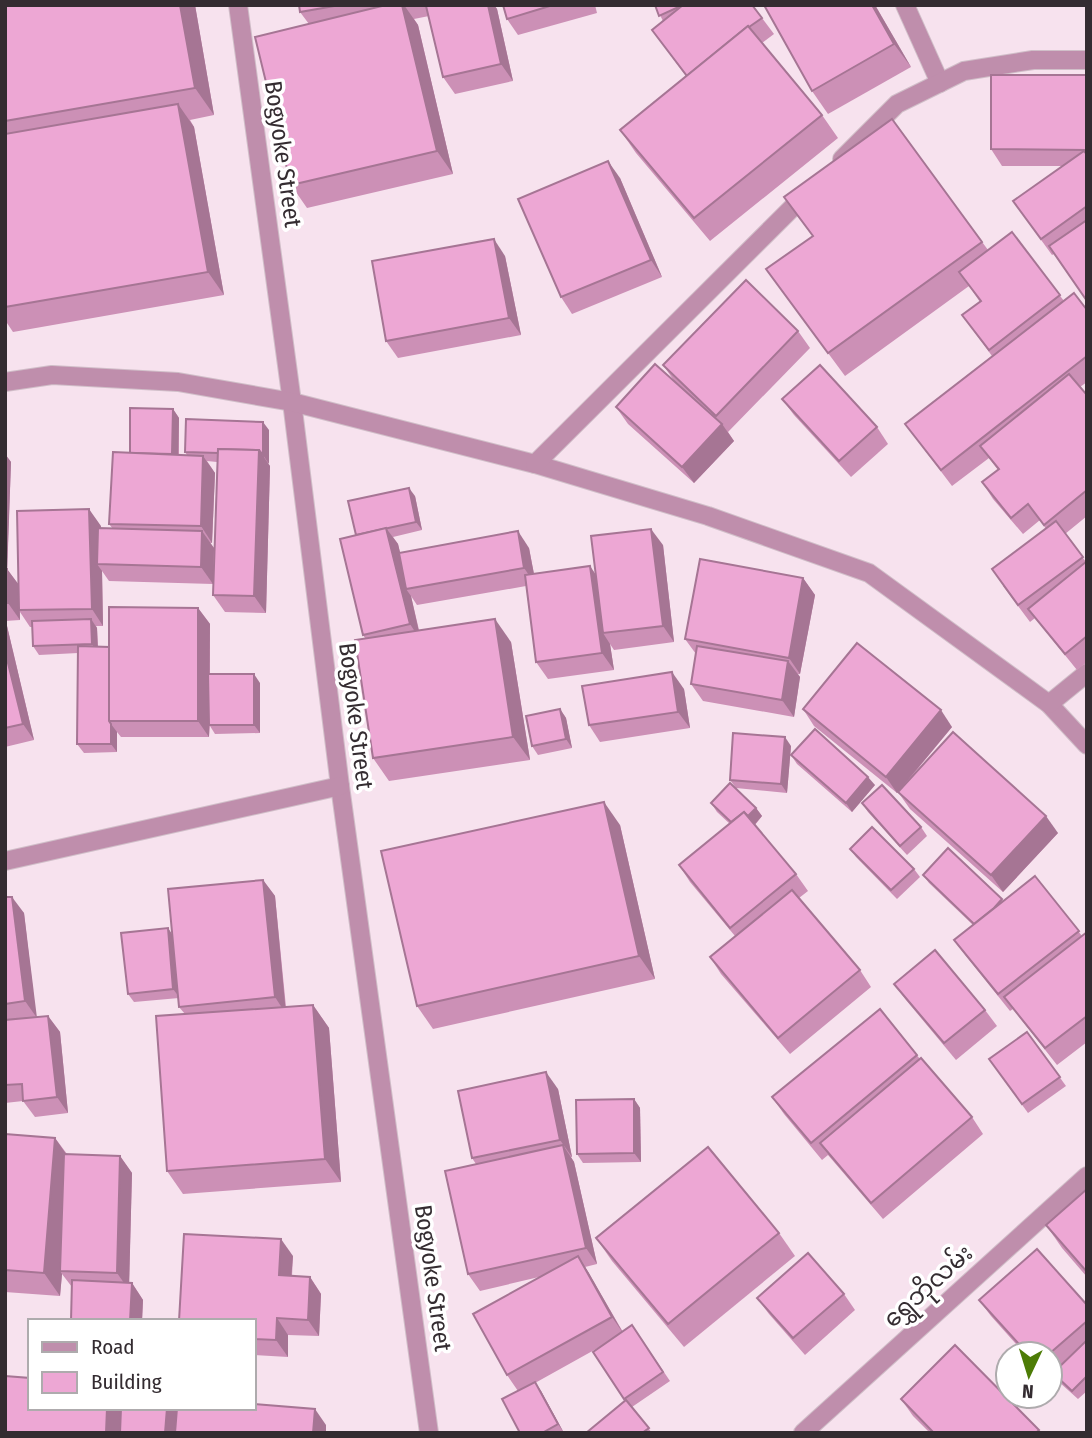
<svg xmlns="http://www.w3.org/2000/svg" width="1092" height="1438" viewBox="0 0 1092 1438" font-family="'Fira Sans Condensed','Noto Sans Myanmar',sans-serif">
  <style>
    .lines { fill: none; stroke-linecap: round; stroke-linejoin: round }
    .minor-casing { stroke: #d0bec8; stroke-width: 20 }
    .minor { stroke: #bf8eac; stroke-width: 18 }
    .wall { fill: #cc90b6 }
    .shaded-wall { fill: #a67594 }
    .building { fill: #eda7d4; stroke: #a67594; stroke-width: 2 }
    .labels { text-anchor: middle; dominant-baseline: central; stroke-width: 7; stroke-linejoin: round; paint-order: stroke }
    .street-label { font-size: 24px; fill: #342c31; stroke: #fff }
  </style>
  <rect width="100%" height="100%" fill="#f7e2ee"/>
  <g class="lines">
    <g class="minor-casing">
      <g id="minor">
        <polyline points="238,5 292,402 340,786 429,1433"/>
        <polyline points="905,5 940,83"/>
        <polyline points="842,159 897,104 964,71 1033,60 1087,60"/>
        <polyline points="5,382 52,375 178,382 292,402 535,464 708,516 869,573 1049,704 1087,745"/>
        <polyline points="535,464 809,191"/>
        <polyline points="1049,704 1087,673"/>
        <polyline points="5,861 340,786"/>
        <polyline points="803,1433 1087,1176"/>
      </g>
    </g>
    <use href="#minor" class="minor"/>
  </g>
  <g class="wall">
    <polygon points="5,5 195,5 214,115 190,120 194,127 224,295 13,332 5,320"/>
    <polygon points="299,5 494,5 497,9 513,81 455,94 443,77 429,16 414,19 418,25 453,174 307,208 291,185 309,24 300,12"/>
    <polygon points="503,5 595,5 597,13 518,35 507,19"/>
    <polygon points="655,5 762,18 774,34 762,43 822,115 838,138 710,241 636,153 620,130 686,76 652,30 663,21"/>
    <polygon points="875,5 911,67 828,114 812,91"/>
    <polygon points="1087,75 1087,301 1054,254 1052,255 1013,201 1063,166 1002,166 991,149"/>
    <polygon points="892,119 988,250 1012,232 1064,301 1087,310 1087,382 1080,387 1087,395 1087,516 1065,534 1086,562 1087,561 1087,662 1077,670 1035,618 1030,622 1003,586 1046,529 1040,520 1023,534 993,499 982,482 998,470 989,458 952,486 905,424 992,356 962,315 980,302 969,286 845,376 766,269 813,236 784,197"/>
    <polygon points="620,178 662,277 572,314 561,297"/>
    <polygon points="505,256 521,335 398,358 386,341"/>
    <polygon points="798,331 810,348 728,432 734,441 694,483 628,424 616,407 675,382 663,365"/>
    <polygon points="782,399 877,427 888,444 851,477 794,415"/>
    <polygon points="173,409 179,418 179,455 187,455 185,452 269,430 268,464 270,466 266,613 225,612 213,595 217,462 207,461 215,473 212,543 210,543 214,548 213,584 109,581 102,571 103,626 96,626 97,628 98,647 109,647 198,608 210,624 210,674 260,683 260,733 215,734 210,726 209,737 121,737 117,732 117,752 84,753 77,744 78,653 39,655 33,646 33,627 30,627 20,612 20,620 5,621 5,454 11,462 7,569 18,584 101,526 101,528 113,529 109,524 130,453"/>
    <polygon points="415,496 422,530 393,537 398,544 400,553 529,548 534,574 590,566 596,575 663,545 674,642 614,650 610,644 614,670 548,679 536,662 526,586 417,605 411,596 419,630 511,642 530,760 389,781 373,758 365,638 363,635 356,535"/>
    <polygon points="803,578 815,595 800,674 798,674 800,677 794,717 703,701 691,684 696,654 685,639"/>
    <polygon points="5,624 7,626 34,740 5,747"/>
    <polygon points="684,689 690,728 600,742 589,725"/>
    <polygon points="560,709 566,718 572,748 538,755 532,746"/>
    <polygon points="803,709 952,727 902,788 1058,833 1003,892 910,809 898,792 897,793 814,726"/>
    <polygon points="791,746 787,793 736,788 730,780"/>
    <polygon points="791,755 875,785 852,812 797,764"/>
    <polygon points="711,803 756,808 762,816 755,825 796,874 808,891 799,898 860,970 871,987 790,1054 721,974 710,957 735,936 690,882 679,865 730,824 717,812"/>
    <polygon points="862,803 921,827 927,836 907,855 868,812"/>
    <polygon points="620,825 655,979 433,1029 417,1006"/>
    <polygon points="850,849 914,869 920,877 897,899 856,857"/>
    <polygon points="923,875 1002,899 1003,901 1035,876 1082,936 1087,932 1087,1042 1057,1065 1013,1009 1010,1011 966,956 954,940 973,925 929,883"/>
    <polygon points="263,880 275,896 286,1007 313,1005 329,1028 341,1182 183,1194 167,1171 185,1014 179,1007 179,998 134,1002 128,994 168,928 172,935"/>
    <polygon points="5,897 24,913 36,1017 48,1016 60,1032 68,1113 35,1117 23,1101 5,1103"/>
    <polygon points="894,984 985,1010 997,1026 956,1060 906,1000"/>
    <polygon points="880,1009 920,1059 972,1117 983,1134 883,1219 828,1155 822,1160 784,1114 772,1097"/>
    <polygon points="1027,1032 1066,1086 1028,1113 989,1059"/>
    <polygon points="558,1089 572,1157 571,1157 574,1162 597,1264 585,1267 623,1332 632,1325 670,1381 632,1407 652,1433 586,1433 625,1401 593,1352 605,1344 535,1383 541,1391 564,1433 520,1433 518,1391 507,1375 539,1277 480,1291 468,1274 476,1164 472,1158"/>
    <polygon points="634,1099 640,1108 641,1162 583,1163 577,1154"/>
    <polygon points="5,1134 55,1138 67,1154 120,1156 132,1173 129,1283 132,1283 143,1300 142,1321 71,1321 72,1287 62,1274 60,1296 5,1292"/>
    <polygon points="1087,1189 1087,1277 1062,1248 1046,1225"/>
    <polygon points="779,1233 795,1256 684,1347 612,1261 596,1238"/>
    <polygon points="293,1256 292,1276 310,1277 321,1294 319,1336 288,1335 288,1357 254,1355 254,1321"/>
    <polygon points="844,1294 855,1310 805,1355 769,1314 757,1298"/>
    <polygon points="979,1300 1087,1305 1087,1391 1078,1399 1059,1382 1055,1376 1050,1380 1050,1354 1025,1354 991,1316"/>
    <polygon points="901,1399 1039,1430 1042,1433 930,1433 913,1416"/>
  </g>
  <g class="shaded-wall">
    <polygon points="180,5 195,5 214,115 195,88"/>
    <polygon points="402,5 404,5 418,25 453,174 437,151"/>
    <polygon points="488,5 494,5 497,9 513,81 501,64"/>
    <polygon points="872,5 875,5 911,67 894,44"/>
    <polygon points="178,104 194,127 224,295 208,272"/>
    <polygon points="608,161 620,178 662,277 651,260"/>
    <polygon points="494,239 505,256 521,335 509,318"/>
    <polygon points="173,409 179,418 178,463 172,454"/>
    <polygon points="263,422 269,430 269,464 263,455"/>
    <polygon points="722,424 734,441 694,483 682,467"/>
    <polygon points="259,450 270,466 266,613 254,596"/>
    <polygon points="5,454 11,462 7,576 5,573"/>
    <polygon points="203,456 215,473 212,543 201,526"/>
    <polygon points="409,488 415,496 422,530 416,522"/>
    <polygon points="89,509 101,526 102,564 97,564 102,571 103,626 92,609"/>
    <polygon points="386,528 398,544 409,588 406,589 411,596 421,641 410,624"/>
    <polygon points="651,529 663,545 674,642 663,626"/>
    <polygon points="202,531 214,548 213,584 201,567"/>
    <polygon points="518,531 529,548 536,585 524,568"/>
    <polygon points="590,566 601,583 603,633 610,644 614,670 602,653"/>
    <polygon points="7,569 19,585 20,620 8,603"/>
    <polygon points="803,578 815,595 800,674 789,658"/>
    <polygon points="198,608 210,624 209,737 198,721"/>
    <polygon points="91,619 97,628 98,653 92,644"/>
    <polygon points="495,619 511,642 530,760 513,737"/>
    <polygon points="5,624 7,626 34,740 23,724 5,651"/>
    <polygon points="788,661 800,677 794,717 782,700"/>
    <polygon points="672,672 684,689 690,728 678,712"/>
    <polygon points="254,674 260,683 260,733 254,725"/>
    <polygon points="560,709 566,718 572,748 566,739"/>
    <polygon points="941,710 952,727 897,793 886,777"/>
    <polygon points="111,724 117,732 117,752 111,744"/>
    <polygon points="785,737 791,746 787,793 781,784"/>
    <polygon points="868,777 875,785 852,812 846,803"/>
    <polygon points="604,802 620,825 655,979 639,956"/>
    <polygon points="756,808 762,816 744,837 737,828"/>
    <polygon points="1046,816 1058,833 1003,892 991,875"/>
    <polygon points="263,880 275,896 286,1014 275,997"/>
    <polygon points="12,897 24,913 37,1018 25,1001"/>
    <polygon points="168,928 174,937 180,998 173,989"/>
    <polygon points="313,1005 329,1028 341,1182 325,1159"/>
    <polygon points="48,1016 60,1032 68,1113 57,1097"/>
    <polygon points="546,1072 558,1089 572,1157 560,1140"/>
    <polygon points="634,1099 640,1108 641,1162 634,1153"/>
    <polygon points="55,1138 71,1161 60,1271 62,1274 60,1296 44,1273"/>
    <polygon points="563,1145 574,1162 597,1264 586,1248"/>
    <polygon points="120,1156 132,1173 129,1290 117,1273"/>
    <polygon points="281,1239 293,1256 290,1292 279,1275"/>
    <polygon points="578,1256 589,1273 623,1333 612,1317"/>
    <polygon points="310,1277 321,1294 319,1336 308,1320"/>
    <polygon points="132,1283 143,1300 142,1321 130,1321"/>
    <polygon points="277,1318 288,1335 288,1357 276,1340"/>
    <polygon points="535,1382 541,1391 564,1433 558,1424"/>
    <polygon points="107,1408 125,1408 123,1433 106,1433"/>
    <polygon points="167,1408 179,1408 178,1433 165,1433"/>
    <polygon points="315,1409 326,1425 326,1433 313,1433"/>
  </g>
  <g class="building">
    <polygon points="5,5 180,5 195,88 5,121"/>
    <polygon points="299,5 340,5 300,12"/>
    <polygon points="386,5 402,5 437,151 291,185 255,37"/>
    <polygon points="429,5 488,5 501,64 443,77 426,6"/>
    <polygon points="503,5 553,5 507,19"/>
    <polygon points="655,5 683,5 659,16"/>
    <polygon points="683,5 752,5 762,18 749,27 748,26 687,76 652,30"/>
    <polygon points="764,5 872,5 894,44 812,91"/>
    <polygon points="748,26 822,115 694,218 620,130"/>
    <polygon points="991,75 1087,75 1087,150 991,149"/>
    <polygon points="178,104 208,272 5,307 5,134"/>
    <polygon points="892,119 982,242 828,353 766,269 813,236 784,197"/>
    <polygon points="1084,151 1087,155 1087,206 1041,239 1013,201"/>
    <polygon points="608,161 651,260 561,297 518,199"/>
    <polygon points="1087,220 1087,301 1049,246"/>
    <polygon points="1012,232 1060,295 989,350 962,315 981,301 959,272"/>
    <polygon points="494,239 509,318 386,341 372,261"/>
    <polygon points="746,280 798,331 716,416 663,365"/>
    <polygon points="1074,293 1087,310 1087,356 941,470 905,424"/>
    <polygon points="655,364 722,424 682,467 616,407"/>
    <polygon points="820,365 877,427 839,461 782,399"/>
    <polygon points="1069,374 1087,395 1087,490 1044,525 1028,504 1011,518 982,482 999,469 980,446"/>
    <polygon points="130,408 173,409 172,454 130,453"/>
    <polygon points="186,419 263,422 263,455 259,450 218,449 218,453 185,452"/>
    <polygon points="218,449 259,450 254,596 213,595"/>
    <polygon points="113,452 203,456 201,526 109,524"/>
    <polygon points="409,488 416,522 356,535 348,501"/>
    <polygon points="89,509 92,609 19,610 17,511"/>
    <polygon points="1056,521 1083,557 1018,605 992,569"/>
    <polygon points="98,528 202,531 201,567 97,564"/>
    <polygon points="386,528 410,624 363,635 340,539"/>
    <polygon points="651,529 663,626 603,633 591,536"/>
    <polygon points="518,531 524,568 406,589 399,553"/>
    <polygon points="700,559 803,578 789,658 685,639"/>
    <polygon points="1087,561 1087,636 1065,654 1028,609"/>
    <polygon points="590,566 602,653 536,662 525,575"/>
    <polygon points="5,569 7,569 8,603 5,603"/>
    <polygon points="109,607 198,608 198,721 109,721"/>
    <polygon points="91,619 92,644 33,646 32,621"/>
    <polygon points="495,619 513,737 373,758 355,640"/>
    <polygon points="857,643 941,710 886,777 803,709"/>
    <polygon points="78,646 109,647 109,721 111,724 111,744 77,744"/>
    <polygon points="697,646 788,661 782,700 691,684"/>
    <polygon points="5,651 23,724 5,728"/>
    <polygon points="672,672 678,712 589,725 582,686"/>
    <polygon points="208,674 254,674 254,725 209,725"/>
    <polygon points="560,709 566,739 532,746 526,716"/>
    <polygon points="815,729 868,777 846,803 791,755"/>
    <polygon points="953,732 1046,816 991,875 898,792"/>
    <polygon points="733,733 785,737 781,784 730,780"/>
    <polygon points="730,783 756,808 748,816 744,812 731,822 711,803"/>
    <polygon points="882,785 921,827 900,846 862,803"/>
    <polygon points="604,802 639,956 417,1006 381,851"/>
    <polygon points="744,812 796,874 730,928 679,865"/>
    <polygon points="872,827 914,869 891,890 850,849"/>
    <polygon points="948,848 1002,899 994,908 974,924 923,875"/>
    <polygon points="1035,876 1079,931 998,994 954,940"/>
    <polygon points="263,880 275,997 179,1007 168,889"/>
    <polygon points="792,890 860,970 778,1038 710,957"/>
    <polygon points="5,897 12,897 25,1001 5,1004"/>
    <polygon points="168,928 173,989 128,994 121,933"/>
    <polygon points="1087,932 1087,1016 1045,1048 1004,997"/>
    <polygon points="935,950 985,1010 944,1043 894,984"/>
    <polygon points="313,1005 325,1159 167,1171 156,1016"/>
    <polygon points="880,1009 917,1055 811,1143 772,1097"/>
    <polygon points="48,1016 57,1097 23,1101 22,1084 5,1085 5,1020"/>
    <polygon points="1027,1032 1060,1077 1022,1104 989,1059"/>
    <polygon points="921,1058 972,1117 871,1203 820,1143"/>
    <polygon points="546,1072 560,1140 472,1158 458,1091"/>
    <polygon points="634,1099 634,1153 577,1154 576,1100"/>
    <polygon points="5,1134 55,1138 44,1273 5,1270"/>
    <polygon points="563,1145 586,1248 468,1274 445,1171"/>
    <polygon points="708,1147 779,1233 668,1324 596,1238"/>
    <polygon points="64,1154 120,1156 117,1273 60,1271"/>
    <polygon points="1087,1189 1087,1272 1046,1225"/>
    <polygon points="184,1234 281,1239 279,1275 310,1277 308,1320 277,1318 276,1340 254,1339 254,1321 179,1321"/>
    <polygon points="1037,1249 1087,1305 1087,1321 1049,1354 1028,1354 979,1300"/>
    <polygon points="808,1253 844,1294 793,1338 757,1298"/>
    <polygon points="578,1256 612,1317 507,1375 473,1314"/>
    <polygon points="72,1280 132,1283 130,1321 71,1321"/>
    <polygon points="632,1325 663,1372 624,1399 593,1352"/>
    <polygon points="1087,1340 1087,1376 1072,1391 1053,1373"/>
    <polygon points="955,1345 1039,1430 1036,1433 934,1433 901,1399"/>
    <polygon points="5,1376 30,1378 30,1408 107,1408 106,1433 5,1433"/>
    <polygon points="535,1382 558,1424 542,1433 520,1433 502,1399"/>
    <polygon points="626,1400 649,1428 642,1433 586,1433"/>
    <polygon points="254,1404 315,1409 313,1433 175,1433 177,1408 254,1408"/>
    <polygon points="121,1408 167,1408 165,1433 120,1433"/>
  </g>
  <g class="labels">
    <g class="street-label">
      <text transform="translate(283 154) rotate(82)">Bogyoke Street</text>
      <text transform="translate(356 716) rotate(83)">Bogyoke Street</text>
      <text transform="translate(433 1278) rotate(82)">Bogyoke Street</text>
      <text transform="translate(928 1286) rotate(-42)">ရွှေဘိုလမ်း</text>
    </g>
  </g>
  <rect width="1092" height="1438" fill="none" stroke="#342c31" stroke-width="14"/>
  <rect x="28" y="1319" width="228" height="91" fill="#ffffff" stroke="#aeabad" stroke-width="2"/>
  <rect x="42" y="1342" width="35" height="10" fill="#bf8eac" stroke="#aeabad" stroke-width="2"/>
  <text x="91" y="1354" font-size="21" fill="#342c31">Road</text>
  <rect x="42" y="1372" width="35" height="21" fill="#eda7d4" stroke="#aeabad" stroke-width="2"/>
  <text x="91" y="1389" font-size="21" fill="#342c31">Building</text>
  <g transform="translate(1029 1375) rotate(184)"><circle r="33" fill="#ffffff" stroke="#aeabad" stroke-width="2"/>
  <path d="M0-5L12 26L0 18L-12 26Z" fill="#4d7c06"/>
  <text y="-10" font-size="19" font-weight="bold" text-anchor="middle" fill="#342c31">N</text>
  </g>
</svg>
